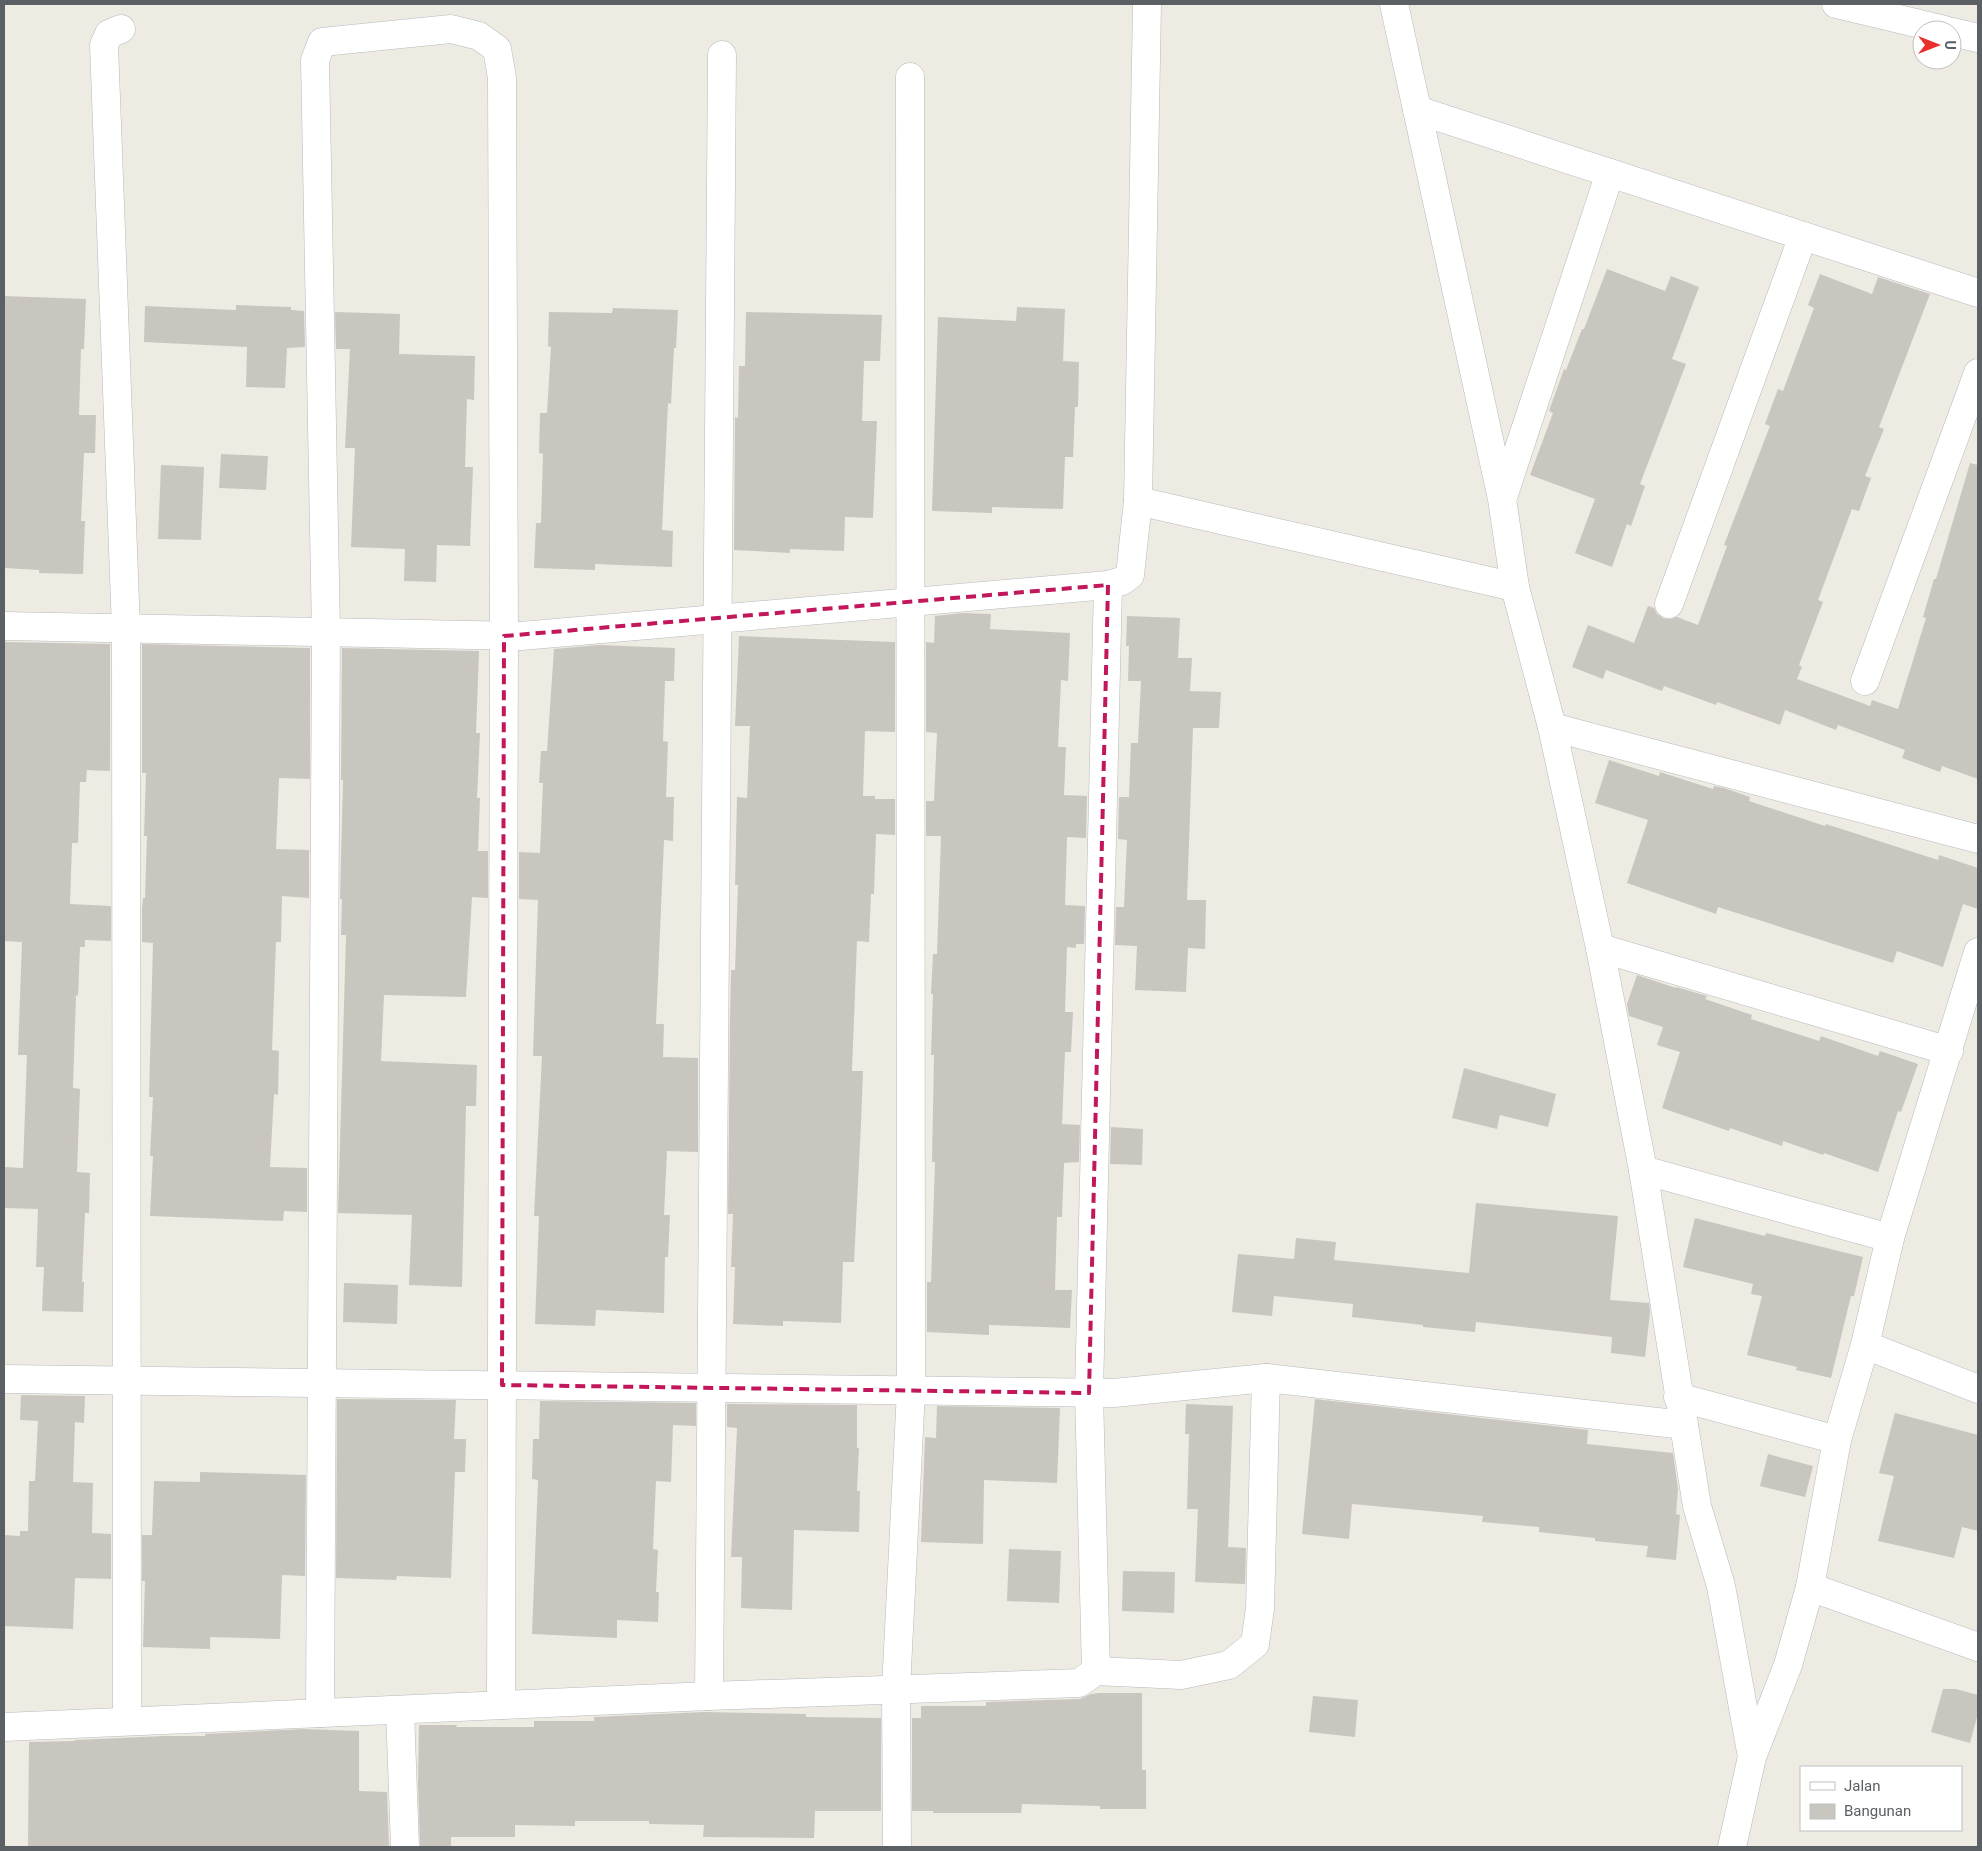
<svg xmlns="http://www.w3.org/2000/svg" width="1982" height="1851" viewBox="0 0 1982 1851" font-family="Roboto,sans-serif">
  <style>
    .building { fill: #c9c6c0 }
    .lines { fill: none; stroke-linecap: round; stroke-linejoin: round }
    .minor-casing { stroke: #b6b9bd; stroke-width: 29 }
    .minor { stroke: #fff; stroke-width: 28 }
    .marked { fill: none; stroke: #c2185b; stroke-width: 4; stroke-dasharray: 10 6; stroke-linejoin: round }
  </style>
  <rect width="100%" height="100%" fill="#eeebe3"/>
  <g class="building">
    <polygon points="1607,269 1665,291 1671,276 1699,287 1672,359 1686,364 1640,484 1645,486 1631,526 1627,524 1612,567 1575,553 1595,499 1530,475 1553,413 1549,411 1564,369 1566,370 1582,329 1584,329"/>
    <polygon points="1820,274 1872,294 1878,277 1930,294 1879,427 1884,429 1865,476 1871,478 1859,511 1852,509 1818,600 1823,602 1799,665 1802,667 1797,679 1870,706 1872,700 1898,709 1926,618 1923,617 1934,579 1936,579 1970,463 1978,465 1978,779 1942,766 1940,772 1902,758 1905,750 1838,725 1836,730 1785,710 1780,725 1717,702 1716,705 1664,686 1662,691 1606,670 1603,679 1572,667 1588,625 1634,643 1648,606 1654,608 1657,614 1663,618 1671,619 1677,617 1698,625 1727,546 1724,545 1770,426 1765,424 1778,389 1783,391 1814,308 1808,305"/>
    <polygon points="4,296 86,299 84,349 81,349 79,415 96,415 95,453 84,453 81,521 85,521 83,574 39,573 39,570 4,568"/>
    <polygon points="236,305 291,307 291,310 304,311 305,347 287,348 285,388 246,387 247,347 144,342 145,306 236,310"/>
    <polygon points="1017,307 1065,309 1063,361 1079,362 1078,407 1075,407 1073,457 1065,457 1063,509 992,507 992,513 932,511 938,317 1016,321"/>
    <polygon points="613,308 678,310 676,348 674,348 671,404 668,403 662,530 673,531 672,567 595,564 595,570 534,568 536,523 541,523 543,454 539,453 540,413 547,413 551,347 548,346 549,312 612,313"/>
    <polygon points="335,312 400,314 399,354 475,356 474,400 467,399 465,467 473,467 470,546 437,545 436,582 404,581 405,549 351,547 355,448 345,448 350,349 336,349"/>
    <polygon points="746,312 882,315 880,361 864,361 862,421 877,421 873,518 845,517 844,551 790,549 790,553 734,550 735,417 738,418 739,366 745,366"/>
    <polygon points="221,454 268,456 266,490 219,488"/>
    <polygon points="161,465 204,467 201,540 158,539"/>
    <polygon points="963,613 991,614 990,629 1070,633 1068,681 1061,680 1058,747 1066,747 1064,795 1087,796 1086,838 1067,837 1065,905 1085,906 1084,944 1076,944 1076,948 1067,947 1065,1012 1073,1012 1071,1052 1065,1052 1062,1124 1080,1125 1079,1162 1064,1163 1062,1217 1057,1217 1055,1290 1072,1290 1070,1328 989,1325 989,1335 927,1332 927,1282 931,1282 935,1162 932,1162 934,1055 931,1055 933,994 931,994 933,954 937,954 941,836 926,836 926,801 934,801 937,733 926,732 926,642 934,643 935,616"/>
    <polygon points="1127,616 1180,618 1178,658 1192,658 1190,691 1221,692 1219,728 1193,728 1187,900 1206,900 1205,949 1188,948 1186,992 1135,990 1137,946 1115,945 1116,907 1124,907 1127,840 1118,839 1119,797 1129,797 1131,743 1138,743 1141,681 1128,681 1129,646 1126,646"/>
    <polygon points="739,636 895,642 895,732 865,731 863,796 875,796 875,799 895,799 895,835 876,834 874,894 871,894 869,942 857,941 852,1071 863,1071 861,1124 854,1262 843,1262 841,1323 783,1321 783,1326 733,1324 735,1267 731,1267 733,1214 728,1214 730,1018 731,970 735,970 738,885 735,885 737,797 747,798 750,726 735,726"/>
    <polygon points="4,642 110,644 110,771 87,770 86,782 80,782 78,843 72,843 70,904 111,906 111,941 85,940 85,947 80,947 78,996 76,995 73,1088 80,1089 77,1172 90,1173 89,1213 85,1213 82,1282 84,1282 83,1312 42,1311 44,1267 36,1267 38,1209 4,1208 4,1167 23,1168 27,1055 18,1055 22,942 4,941"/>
    <polygon points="142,644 310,648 310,779 279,778 276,849 309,850 309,898 282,896 281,942 276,942 272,1050 279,1051 278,1095 274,1094 270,1167 307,1168 307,1212 284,1211 283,1221 150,1216 153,1156 150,1156 153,1097 149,1097 153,943 142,942 142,908 143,898 145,898 147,836 144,836 146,773 142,773"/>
    <polygon points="599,645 675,648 674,681 665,681 663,741 668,742 666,797 674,797 673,841 664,840 656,1024 664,1024 663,1057 698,1058 698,1152 667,1151 664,1215 670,1215 668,1257 665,1257 664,1313 596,1310 595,1326 535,1324 539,1216 534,1216 542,1056 533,1056 538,900 519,899 519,852 540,853 543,783 539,783 541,751 547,751 554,649"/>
    <polygon points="342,648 479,651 476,733 480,733 477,798 480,798 478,851 488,851 488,898 472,897 466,997 384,995 381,1061 477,1065 476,1106 466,1106 462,1287 409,1285 412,1215 338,1213 346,935 341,935 342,899 340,899 343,780 341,780"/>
    <polygon points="1609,760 1659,776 1660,772 1713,789 1714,786 1724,788 1750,797 1749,801 1825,826 1826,824 1938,860 1939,855 1978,868 1978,909 1963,904 1943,967 1897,951 1893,963 1718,907 1716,914 1627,883 1648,820 1595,803"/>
    <polygon points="1637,975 1676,988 1676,987 1707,996 1705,999 1752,1015 1751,1019 1819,1041 1821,1036 1878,1056 1880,1051 1918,1064 1901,1112 1898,1111 1878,1172 1824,1153 1823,1155 1783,1141 1782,1146 1730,1128 1729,1131 1662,1108 1680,1052 1657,1045 1663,1027 1629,1016 1627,1004"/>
    <polygon points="1464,1068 1556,1094 1548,1127 1500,1115 1497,1129 1452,1118"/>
    <polygon points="1111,1127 1143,1129 1142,1165 1110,1164"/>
    <polygon points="1476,1203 1618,1216 1610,1300 1649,1303 1650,1312 1645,1357 1611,1353 1612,1337 1476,1322 1475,1332 1423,1327 1423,1325 1352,1317 1353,1304 1274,1296 1272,1316 1232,1312 1238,1254 1294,1259 1296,1238 1336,1242 1334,1260 1469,1273"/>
    <polygon points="1695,1218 1765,1236 1766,1233 1863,1257 1854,1296 1851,1296 1831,1378 1796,1370 1797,1367 1747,1355 1762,1296 1751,1294 1753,1284 1683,1267"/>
    <polygon points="344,1283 398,1285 397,1324 343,1322"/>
    <polygon points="21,1395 85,1396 84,1423 75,1422 73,1482 93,1483 92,1533 111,1534 111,1579 75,1578 73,1629 4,1626 4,1535 20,1536 20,1531 28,1531 29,1481 35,1481 38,1421 20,1420"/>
    <polygon points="337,1399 456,1400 454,1439 466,1439 465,1472 455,1472 451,1578 397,1576 396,1580 336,1578"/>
    <polygon points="1315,1399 1588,1430 1587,1444 1673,1453 1678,1489 1676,1514 1680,1515 1676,1560 1646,1557 1648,1546 1595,1541 1595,1538 1539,1532 1539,1527 1482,1522 1483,1516 1352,1504 1349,1539 1302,1534"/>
    <polygon points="540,1401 696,1403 696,1426 673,1425 671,1482 656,1481 653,1549 658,1550 656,1592 659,1592 658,1622 617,1620 617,1638 532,1634 538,1480 532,1479 533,1439 539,1439"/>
    <polygon points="727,1404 857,1405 857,1448 859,1448 857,1491 860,1491 859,1532 794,1530 792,1610 741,1608 742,1557 731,1557 737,1428 727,1427"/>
    <polygon points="1186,1404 1233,1406 1228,1547 1246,1548 1245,1584 1195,1582 1198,1509 1187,1509 1189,1434 1185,1434"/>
    <polygon points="937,1406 1060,1408 1057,1483 984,1480 983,1544 921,1542 925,1437 936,1438"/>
    <polygon points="1895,1413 1978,1435 1978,1531 1962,1527 1954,1558 1878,1541 1894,1476 1879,1473"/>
    <polygon points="1768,1454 1813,1466 1805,1497 1760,1486"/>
    <polygon points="200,1472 306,1475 305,1576 282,1575 280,1639 210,1637 210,1649 143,1647 145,1581 142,1581 142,1535 152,1535 154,1481 200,1482"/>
    <polygon points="1009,1549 1061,1551 1059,1603 1007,1601"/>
    <polygon points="1123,1571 1175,1572 1174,1613 1122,1611"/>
    <polygon points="1943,1689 1956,1689 1978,1695 1978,1713 1970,1743 1931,1732"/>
    <polygon points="1099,1693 1142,1693 1142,1770 1146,1770 1146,1809 1100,1809 1100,1806 1022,1804 1021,1813 933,1813 933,1811 912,1811 912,1718 921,1718 921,1706 986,1706 986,1702 1080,1699 1091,1694"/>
    <polygon points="1313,1696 1358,1700 1355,1737 1309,1732"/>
    <polygon points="704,1712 806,1714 806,1717 881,1718 881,1811 815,1811 814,1838 703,1837 704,1825 649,1824 649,1821 575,1821 575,1826 515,1825 515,1837 451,1837 451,1847 420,1847 418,1781 419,1725 457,1725 456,1727 534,1727 534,1721 594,1721 594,1717"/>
    <polygon points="304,1729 359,1731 359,1791 387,1792 389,1847 28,1847 29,1742 75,1741 75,1740 165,1736 205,1736 205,1734"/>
  </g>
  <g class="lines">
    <g class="minor-casing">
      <g id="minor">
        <polyline points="1394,4 1502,499 1515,587 1552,727 1600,948 1643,1170 1697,1506 1721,1586 1752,1757"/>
        <polyline points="1836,4 1945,30"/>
        <polyline points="121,29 109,34 104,45 126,629 127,1721"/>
        <polyline points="1952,32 1978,38"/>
        <polyline points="1417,110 1978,293"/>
        <polyline points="1503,497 1610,173"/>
        <polyline points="1138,501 1515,587"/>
        <polyline points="1669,604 1803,236"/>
        <polyline points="4,626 521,636 1108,585 1122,581 1130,575 1138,501 1147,4"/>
        <polyline points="1865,681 1978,373"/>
        <polyline points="1552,727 1978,839"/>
        <polyline points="1600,948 1949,1051"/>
        <polyline points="1643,1170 1890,1238"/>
        <polyline points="1865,1345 1978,1389"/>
        <polyline points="4,1379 1114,1393 1266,1378 1684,1425"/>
        <polyline points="1678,1397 1837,1440"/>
        <polyline points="1810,1587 1978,1647"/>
        <polyline points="1096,1671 1089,1393 1108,585"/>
        <polyline points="709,1696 722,55"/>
        <polyline points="400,1710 405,1847"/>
        <polyline points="320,1713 326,633 315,60 322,42 451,29 479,36 497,49 502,78 504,636 501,1705"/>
        <polyline points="4,1727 709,1696 1079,1683 1096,1671 1181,1675 1229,1665 1255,1644 1260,1608 1266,1378"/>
        <polyline points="897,1847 896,1689 911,1391 910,77"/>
        <polyline points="1732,1847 1752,1757 1788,1665 1810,1587 1837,1440 1865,1345 1890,1238 1978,952"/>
      </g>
    </g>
    <use href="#minor" class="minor"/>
  </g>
  <path class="marked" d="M1108 585 1089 1393 502 1385 504 636Z"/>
  <rect width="1982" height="1851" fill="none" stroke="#5b6064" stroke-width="10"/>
  <rect x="1800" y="1766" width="162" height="65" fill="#ffffff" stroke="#bdbfc1"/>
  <rect x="1810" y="1782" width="25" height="8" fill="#ffffff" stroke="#bdbfc1"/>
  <text x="1844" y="1791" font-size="15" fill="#5b6064">Jalan</text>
  <rect x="1810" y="1804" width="25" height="15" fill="#c9c6c0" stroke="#bdbfc1"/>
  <text x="1844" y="1816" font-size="15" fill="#5b6064">Bangunan</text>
  <g transform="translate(1937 45) rotate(90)"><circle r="24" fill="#ffffff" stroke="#bdbfc1"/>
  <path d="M0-4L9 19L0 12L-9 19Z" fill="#eb2f2c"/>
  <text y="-8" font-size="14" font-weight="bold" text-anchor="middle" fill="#5b6064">U</text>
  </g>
</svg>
